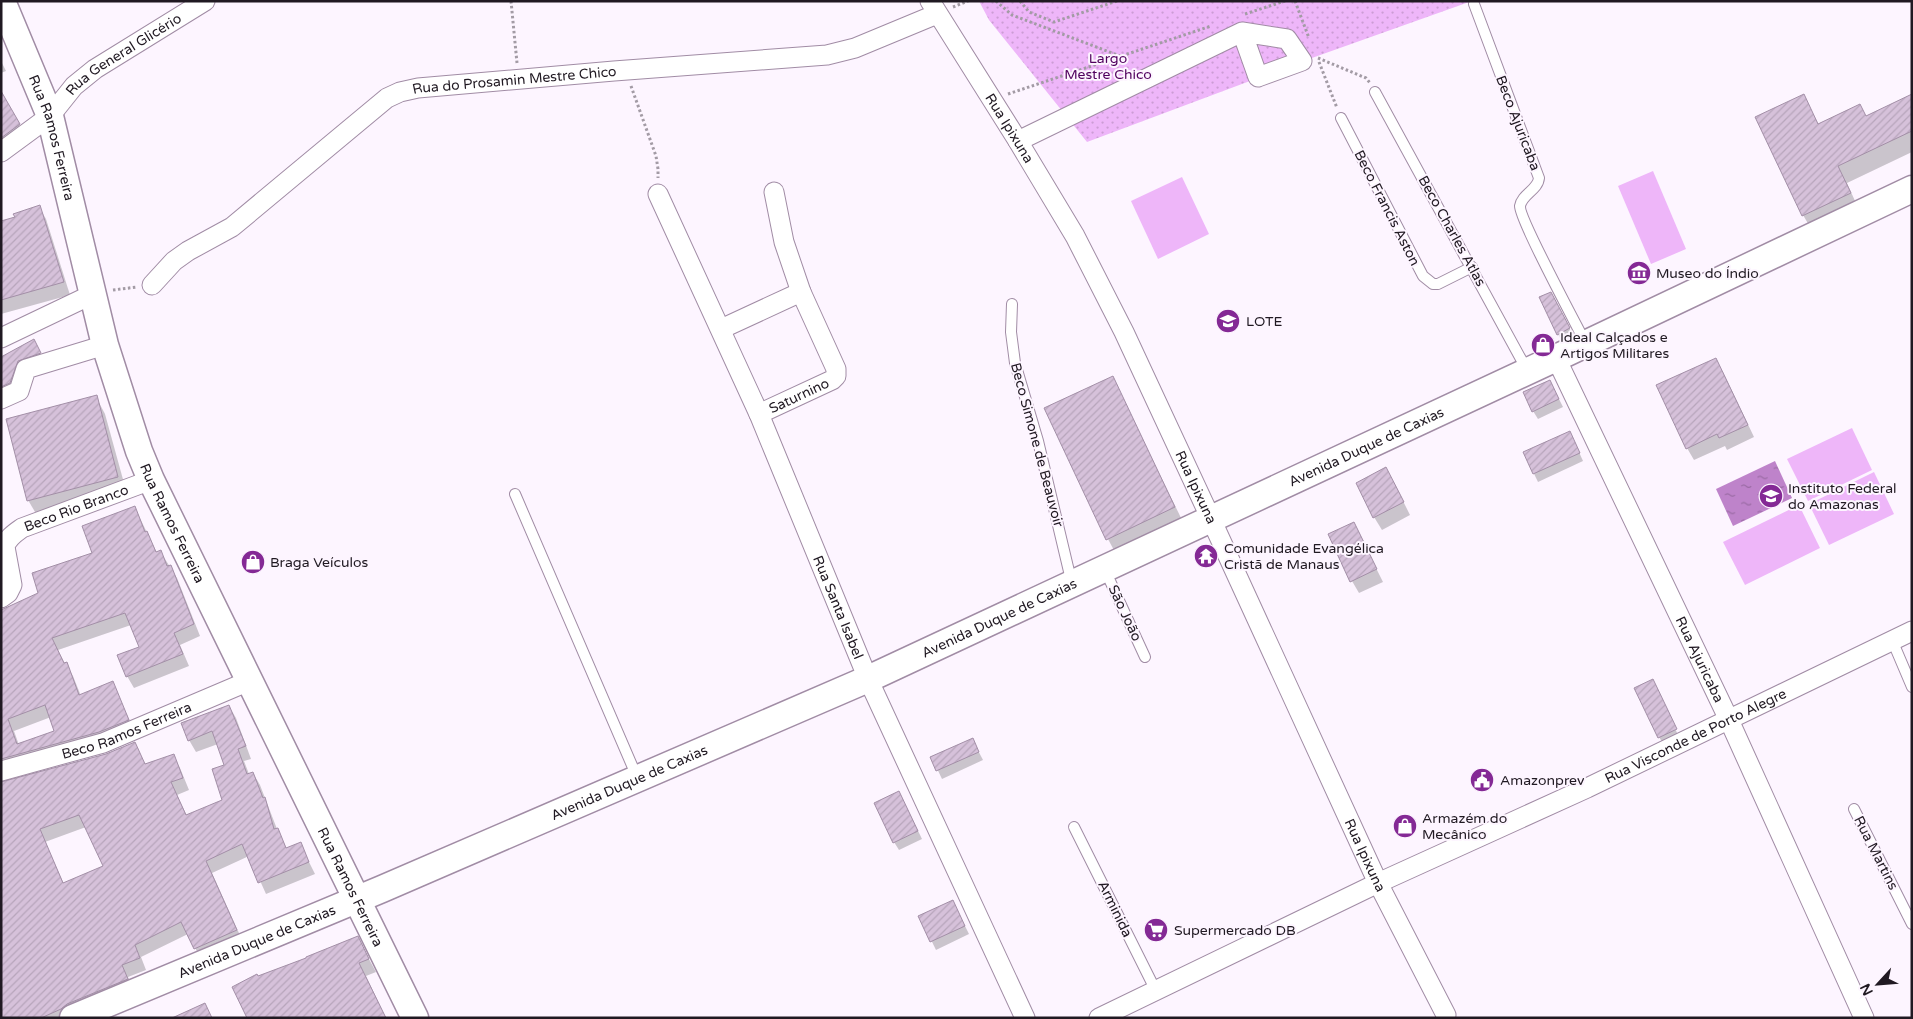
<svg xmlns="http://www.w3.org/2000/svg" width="1913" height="1019" viewBox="0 0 1913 1019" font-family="'Varela Round',sans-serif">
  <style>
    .grass { fill: #eeb6f9 }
    .park { fill: url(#park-dots) }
    .water { fill: url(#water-ripples) }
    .shadow { fill: #0003; fill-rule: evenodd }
    .building { fill: url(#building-hatch); stroke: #a38fa7; fill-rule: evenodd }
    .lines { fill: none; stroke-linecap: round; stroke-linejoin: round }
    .lane-casing { stroke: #a18ca5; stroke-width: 12 }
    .street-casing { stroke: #a18ca5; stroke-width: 21 }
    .secondary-casing { stroke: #a18ca5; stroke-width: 29 }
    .path { stroke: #a39ba5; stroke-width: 3; stroke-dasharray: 2.5 2.5; stroke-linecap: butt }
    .lane { stroke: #fff; stroke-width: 10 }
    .street { stroke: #fff; stroke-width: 19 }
    .secondary { stroke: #fff; stroke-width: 26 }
    .labels { text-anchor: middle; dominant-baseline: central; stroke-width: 4; stroke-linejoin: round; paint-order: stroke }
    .street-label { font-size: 14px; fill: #201922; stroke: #fdf5ff }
    .park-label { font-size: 14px; fill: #50015e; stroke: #fdf5ff }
    .poi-label { font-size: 14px; fill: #201922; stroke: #fdf5ff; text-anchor: start }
  </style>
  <defs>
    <pattern id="park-dots" width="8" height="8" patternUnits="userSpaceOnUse" patternTransform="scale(1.25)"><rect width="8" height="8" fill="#eeb6f9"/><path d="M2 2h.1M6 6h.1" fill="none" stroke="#cc9cd5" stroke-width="1.8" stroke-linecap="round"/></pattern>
    <pattern id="water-ripples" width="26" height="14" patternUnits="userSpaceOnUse" patternTransform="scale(1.25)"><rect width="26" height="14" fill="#be83ca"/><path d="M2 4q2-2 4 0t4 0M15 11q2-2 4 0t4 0" fill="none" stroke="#9a6aa4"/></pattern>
    <pattern id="building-hatch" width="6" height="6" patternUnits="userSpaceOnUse" patternTransform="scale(1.25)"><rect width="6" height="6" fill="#d6c1da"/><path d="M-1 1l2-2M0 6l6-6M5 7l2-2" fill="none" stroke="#b7a5bb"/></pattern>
  </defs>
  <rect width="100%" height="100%" fill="#fdf5ff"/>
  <g class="grass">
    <polygon points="1653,171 1686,249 1651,264 1618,186"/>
    <polygon points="1182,177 1209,234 1158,259 1131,201"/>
    <polygon points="1852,428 1872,470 1808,501 1787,459"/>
    <polygon points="1874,472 1894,514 1829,545 1809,504"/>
    <polygon points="1799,505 1820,548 1745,585 1723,542"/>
  </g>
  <polygon class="park" points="979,1 1472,1 1295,64 1087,142 989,20"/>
  <polygon class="water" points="1775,461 1792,498 1733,526 1716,489"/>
  <g class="shadow">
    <polygon points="1,61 6,71 1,73"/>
    <polygon points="1,91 24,134 1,150"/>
    <polygon points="1803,95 1819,125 1866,117 1912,95 1912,152 1847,183 1859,210 1813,232 1803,215"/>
    <polygon points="39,207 46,219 70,295 1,314 1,223"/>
    <polygon points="1555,301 1574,337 1562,342 1558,334"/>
    <polygon points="33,341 46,364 1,402 1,358"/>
    <polygon points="1723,372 1754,437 1727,450 1725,446 1694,460 1687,448"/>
    <polygon points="1112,377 1184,524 1117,556 1108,539"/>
    <polygon points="1554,389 1563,407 1538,419 1533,411"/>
    <polygon points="96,397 105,414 127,494 38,517 28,500"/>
    <polygon points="1574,441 1583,461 1538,482 1524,453"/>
    <polygon points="1393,481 1410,515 1382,530 1374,517"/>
    <path d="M135 508 157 553 160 551 177 578 200 636 180 645 189 666 134 688 127 676 141 647 131 625 58 650 65 664H66L73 676 81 696 112 683 135 732 1 774V612L40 594 94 553ZM51 717 56 731 19 745 14 731Z"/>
    <polygon points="1360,536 1383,582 1359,593 1352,581"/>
    <polygon points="1656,687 1678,735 1664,745 1659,737"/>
    <path d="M229 706 236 718 251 759 244 761 249 774 253 773 260 785 277 829 287 849 300 844 315 874 266 894 249 856 212 873 243 942 202 961 188 934 141 957 146 970 128 977 134 991 72 1018H1V783L107 755 134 743 146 765 173 756 180 768 189 790 177 795 187 816 224 801 226 766 218 744 196 752 189 740ZM86 827 104 867 64 884 45 842Z"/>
    <polygon points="972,739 983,760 942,779 932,758"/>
    <polygon points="903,800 922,839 899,850 894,842"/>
    <polygon points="957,910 969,934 936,950 920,917"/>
    <polygon points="357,937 376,972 366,976 386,1018 249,1018 258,978"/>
  </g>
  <g class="building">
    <polygon points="1,91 20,124 1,138"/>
    <polygon points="1804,94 1818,124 1860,104 1866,116 1912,94 1912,131 1838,166 1851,193 1802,216 1755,117"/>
    <polygon points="40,205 64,282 1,300 1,221 15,217 13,214"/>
    <polygon points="1551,292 1570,328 1557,335 1539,297"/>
    <polygon points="34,339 41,353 18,361 10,383 1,387 1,357"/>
    <polygon points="1716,358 1748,425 1719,438 1717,434 1686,449 1656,385"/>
    <polygon points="1113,376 1175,507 1106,540 1044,408"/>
    <polygon points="1550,380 1559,399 1532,412 1523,392"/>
    <polygon points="97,395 118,477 27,501 6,419"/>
    <polygon points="1570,431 1580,453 1533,474 1523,452"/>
    <polygon points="1386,467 1404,502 1373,518 1356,483"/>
    <path d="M135 506 145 532 147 531 156 552 161 550 167 566 171 565 194 624 174 633 183 654 126 677 117 655 139 647 125 613 52 638 64 663 67 662 79 695 113 681 129 720 99 732 1 759V610L38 593 32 573 92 553 82 526ZM45 705 54 731 17 744 8 719Z"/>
    <polygon points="1354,522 1377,569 1350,582 1328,534"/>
    <polygon points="1653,679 1677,729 1658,738 1634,688"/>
    <path d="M229 705 246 746 238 749 247 774 253 772 263 798 265 797 274 829 278 828 286 848 301 842 309 862 258 883 242 844 206 861 237 930 194 949 181 922 135 945 140 958 122 965 128 979 67 1004 61 1009 41 1018H1V782L106 754 135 742 145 764 174 754 183 778 171 782 186 815 222 800 212 769 224 765 212 731 188 741 181 723ZM79 815 103 866 63 883 40 829Z"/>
    <polygon points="973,738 979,752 936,771 930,757"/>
    <polygon points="899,791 918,831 893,843 874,803"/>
    <polygon points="953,900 965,926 930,942 918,916"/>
    <polygon points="358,936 369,959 359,963 386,1018 247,1018 232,987 257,974 258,976 306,958 306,957"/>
    <polygon points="205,1003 212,1018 172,1018"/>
  </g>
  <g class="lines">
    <g class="lane-casing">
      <g id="lane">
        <path d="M1474 4 1539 178C1538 190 1522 194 1520 206 1519 218 1576 324 1585 342"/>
        <polyline points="1375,92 1527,370"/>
        <polyline points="1341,118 1423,276 1433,284 1438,284 1472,267"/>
        <polyline points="1012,304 1011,332 1015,363 1038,441 1072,584"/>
        <polyline points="515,494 637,777"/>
        <polyline points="1105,570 1145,657"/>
        <polyline points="1892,640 1912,687"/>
        <polyline points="1854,809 1912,924"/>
        <polyline points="1074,827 1156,991"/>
      </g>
    </g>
    <g class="street-casing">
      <g id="street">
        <path id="s1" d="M930 1 1018 141 1075 236 1124 332 1211 519 1378 883 1446 1015"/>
        <polyline points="1018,141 1242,32 1258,77 1302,61 1287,39 1242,32"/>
        <path id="s2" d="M1 152 50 116 74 86 95 69 205 1"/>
        <path id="s3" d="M658 194 759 414 868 679 1025 1018"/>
        <path id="s4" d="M152 285 174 261 188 251 232 227 387 98 400 92 418 88 614 71 827 55 855 48 937 14"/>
        <polyline points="721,329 801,292"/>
        <polyline points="1,338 93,294"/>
        <path id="s5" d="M1556 358 1729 720 1864 1018"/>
        <polyline points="1,399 19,391 26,369 105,345"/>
        <path id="s6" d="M759 414 832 380 836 376V369L801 292 784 242 774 192"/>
        <path id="s7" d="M1 598 8 593 12 585 5 547C7 538 15 533 22 528L151 480"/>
        <path id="s8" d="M1 771 103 743 249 681"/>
        <path id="s9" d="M1099 1018 1378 883 1587 788 1912 631"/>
      </g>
    </g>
    <g class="secondary-casing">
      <g id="secondary">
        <path id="s10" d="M2 1 50 116 105 345 139 451 151 480 415 1018"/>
        <path id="s11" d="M73 1018 382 889 868 679 1556 358 1912 189"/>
      </g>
    </g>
    <g class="path">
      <polyline points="511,1 517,63"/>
      <polyline points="996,1 1012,15 1120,56"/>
      <polyline points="1020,1 1029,12 1054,22 1117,1"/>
      <polyline points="1295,1 1309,38"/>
      <polyline points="953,7 968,1"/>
      <polyline points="1245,14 1285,1"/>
      <polyline points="1318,58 1366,78 1370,83"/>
      <polyline points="1319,62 1337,108"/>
      <polyline points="631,86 656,156 658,169 658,178"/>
      <polyline points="1008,94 1211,26"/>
      <polyline points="113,290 137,287"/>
    </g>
    <use href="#lane" class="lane"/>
    <use href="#street" class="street"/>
    <use href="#secondary" class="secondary"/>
  </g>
  <defs>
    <g id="museum-disc" transform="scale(1.25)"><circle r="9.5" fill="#842995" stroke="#fdf5ff"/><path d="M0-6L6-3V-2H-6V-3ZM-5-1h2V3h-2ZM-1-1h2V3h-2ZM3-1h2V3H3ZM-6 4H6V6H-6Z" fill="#fff"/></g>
    <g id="school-disc" transform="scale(1.25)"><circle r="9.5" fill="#842995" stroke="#fdf5ff"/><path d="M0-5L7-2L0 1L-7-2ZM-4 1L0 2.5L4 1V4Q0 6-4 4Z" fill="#fff"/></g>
    <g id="shop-disc" transform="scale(1.25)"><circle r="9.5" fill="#842995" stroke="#fdf5ff"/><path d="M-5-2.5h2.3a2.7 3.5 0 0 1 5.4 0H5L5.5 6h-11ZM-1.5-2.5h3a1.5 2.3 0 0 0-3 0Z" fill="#fff"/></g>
    <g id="university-disc" transform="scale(1.25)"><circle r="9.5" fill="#842995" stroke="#fdf5ff"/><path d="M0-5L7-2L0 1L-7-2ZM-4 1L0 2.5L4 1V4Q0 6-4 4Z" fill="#fff"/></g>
    <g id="temple-disc" transform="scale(1.25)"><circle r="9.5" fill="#842995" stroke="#fdf5ff"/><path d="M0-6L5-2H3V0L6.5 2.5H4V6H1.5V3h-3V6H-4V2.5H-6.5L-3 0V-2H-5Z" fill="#fff"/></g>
    <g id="civic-disc" transform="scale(1.25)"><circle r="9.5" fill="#842995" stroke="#fdf5ff"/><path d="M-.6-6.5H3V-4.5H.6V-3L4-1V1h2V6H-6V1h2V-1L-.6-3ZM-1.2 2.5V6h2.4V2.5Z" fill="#fff"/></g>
    <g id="supermarket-disc" transform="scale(1.25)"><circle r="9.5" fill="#842995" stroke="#fdf5ff"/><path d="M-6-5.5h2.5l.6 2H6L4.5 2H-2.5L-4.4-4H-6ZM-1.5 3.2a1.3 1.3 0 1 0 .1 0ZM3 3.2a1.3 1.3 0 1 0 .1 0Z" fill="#fff"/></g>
  </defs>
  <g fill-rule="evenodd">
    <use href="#museum-disc" x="1639" y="273"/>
    <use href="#school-disc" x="1228" y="321"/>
    <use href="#shop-disc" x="1543" y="345"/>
    <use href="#university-disc" x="1771" y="496"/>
    <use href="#temple-disc" x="1206" y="556"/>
    <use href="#shop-disc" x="253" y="562"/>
    <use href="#civic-disc" x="1482" y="780"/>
    <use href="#shop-disc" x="1405" y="826"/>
    <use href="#supermarket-disc" x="1156" y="930"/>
  </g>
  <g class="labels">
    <g class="street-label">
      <text stroke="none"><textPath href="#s2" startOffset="158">Rua General Glicério</textPath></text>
      <text stroke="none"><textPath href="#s4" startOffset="431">Rua do Prosamin Mestre Chico</textPath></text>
      <text transform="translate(1518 123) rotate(69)">Beco Ajuricaba</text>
      <text stroke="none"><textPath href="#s1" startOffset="150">Rua Ipixuna</textPath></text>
      <text stroke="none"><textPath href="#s10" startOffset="146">Rua Ramos Ferreira</textPath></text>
      <text transform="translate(1387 208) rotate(63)">Beco Francis Aston</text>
      <text transform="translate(1452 231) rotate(61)">Beco Charles Atlas</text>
      <text stroke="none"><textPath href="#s6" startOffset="44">Saturnino</textPath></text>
      <text transform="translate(1037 445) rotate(75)">Beco Simone de Beauvoir</text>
      <text stroke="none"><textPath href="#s11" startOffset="1414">Avenida Duque de Caxias</textPath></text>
      <text stroke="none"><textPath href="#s1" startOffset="555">Rua Ipixuna</textPath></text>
      <text stroke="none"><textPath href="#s7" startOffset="140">Beco Rio Branco</textPath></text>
      <text stroke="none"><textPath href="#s10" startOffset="551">Rua Ramos Ferreira</textPath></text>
      <text stroke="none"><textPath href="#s3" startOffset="451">Rua Santa Isabel</textPath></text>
      <text transform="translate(1125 613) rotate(65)">São João</text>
      <text stroke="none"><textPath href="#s11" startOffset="1009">Avenida Duque de Caxias</textPath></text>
      <text stroke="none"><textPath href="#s5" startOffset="334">Rua Ajuricaba</textPath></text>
      <text stroke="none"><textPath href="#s8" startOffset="132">Beco Ramos Ferreira</textPath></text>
      <text stroke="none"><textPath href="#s9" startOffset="660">Rua Visconde de Porto Alegre</textPath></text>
      <text stroke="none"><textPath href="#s11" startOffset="604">Avenida Duque de Caxias</textPath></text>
      <text transform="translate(1876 853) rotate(63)">Rua Martins</text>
      <text stroke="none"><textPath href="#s1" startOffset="960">Rua Ipixuna</textPath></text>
      <text stroke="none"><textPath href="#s10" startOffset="956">Rua Ramos Ferreira</textPath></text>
      <text transform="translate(1115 909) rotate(64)">Arminida</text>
      <text stroke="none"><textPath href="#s11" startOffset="199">Avenida Duque de Caxias</textPath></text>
    </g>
    <g class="park-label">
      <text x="1108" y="58">Largo<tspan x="1108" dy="16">Mestre Chico</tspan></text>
    </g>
    <g class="poi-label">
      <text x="1656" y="273">Museo do Índio</text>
      <text x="1246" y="321">LOTE</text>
      <text x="1560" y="337">Ideal Calçados e<tspan x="1560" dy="16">Artigos Militares</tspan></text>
      <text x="1788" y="488">Instituto Federal<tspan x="1788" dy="16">do Amazonas</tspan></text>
      <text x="1224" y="548">Comunidade Evangélica<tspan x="1224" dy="16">Cristã de Manaus</tspan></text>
      <text x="270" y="562">Braga Veículos</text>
      <text x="1500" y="780">Amazonprev</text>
      <text x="1422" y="818">Armazém do<tspan x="1422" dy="16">Mecânico</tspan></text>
      <text x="1174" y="930">Supermercado DB</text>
    </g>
  </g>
  <rect width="1913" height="1019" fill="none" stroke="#201922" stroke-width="5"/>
  <g transform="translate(1878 984) rotate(244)" stroke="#fdf5ff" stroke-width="4" paint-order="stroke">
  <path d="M0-4L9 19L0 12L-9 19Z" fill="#201922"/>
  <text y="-8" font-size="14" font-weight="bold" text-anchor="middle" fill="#201922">N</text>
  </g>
</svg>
